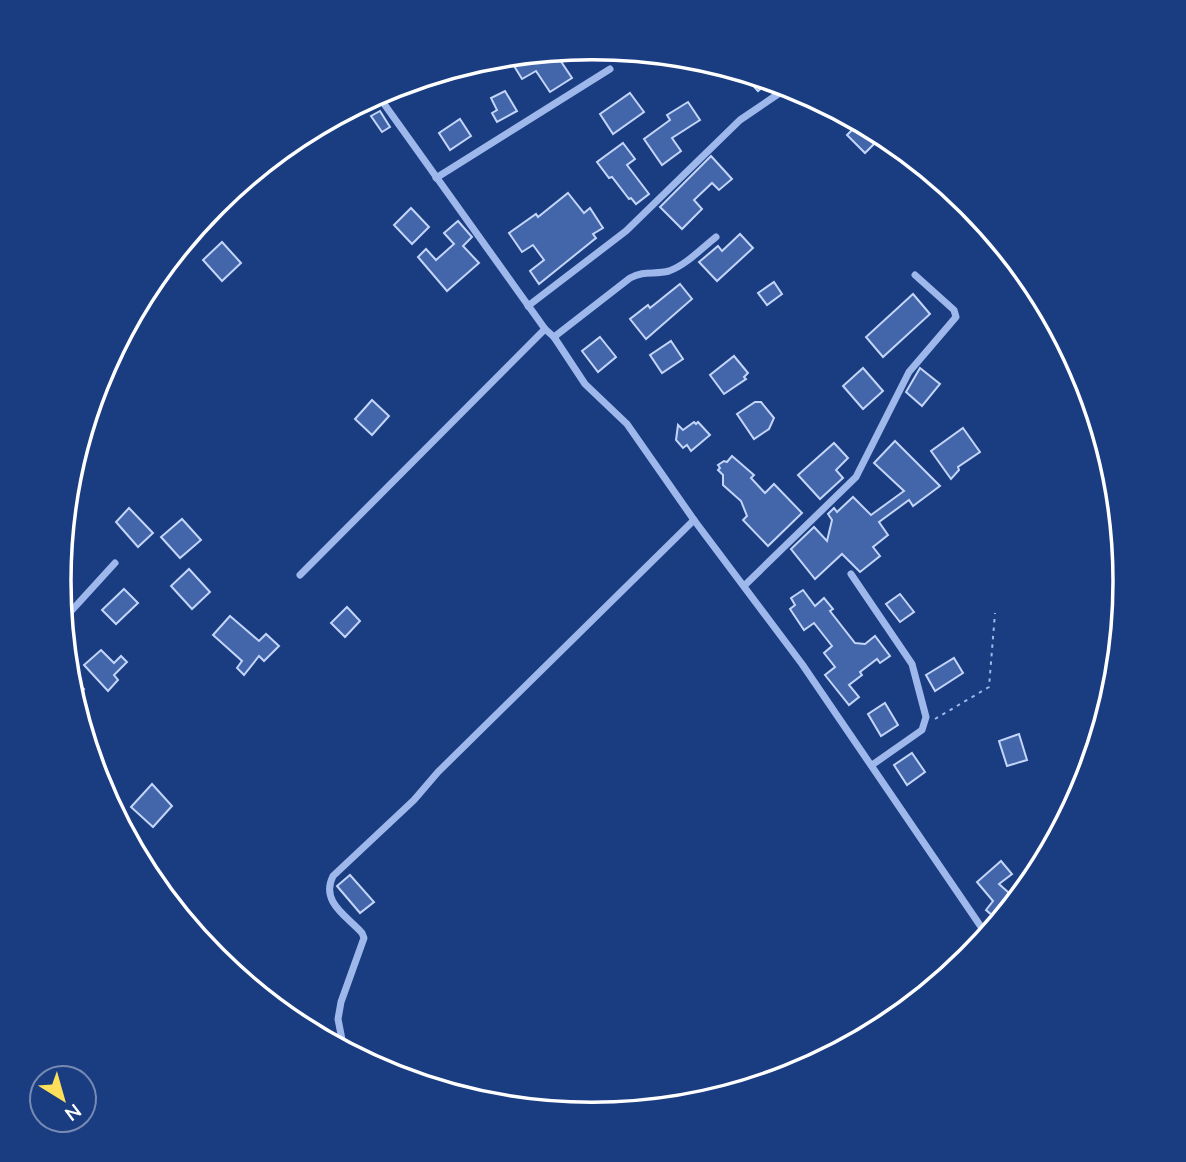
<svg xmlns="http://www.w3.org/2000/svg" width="1186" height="1162" viewBox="0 0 1186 1162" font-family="Mulish,sans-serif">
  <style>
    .building { fill: #4366ab; stroke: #c3d5f8; stroke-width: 2 }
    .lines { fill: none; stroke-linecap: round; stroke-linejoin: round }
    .path { stroke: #9eb8eb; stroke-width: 2; stroke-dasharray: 3.5 5; stroke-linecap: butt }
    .street { stroke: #9eb8eb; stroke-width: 7 }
    .rim { fill: none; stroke: #fff; stroke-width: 3.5 }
  </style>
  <rect width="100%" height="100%" fill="#1a3c81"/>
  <g class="building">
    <polygon points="554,51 572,78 550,92 536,71 522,79 508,56"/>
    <polygon points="739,70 766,79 771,80 758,91"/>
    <polygon points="505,91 517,111 497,122 492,113 497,110 491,98"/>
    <polygon points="630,93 644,112 613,134 600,114"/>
    <polygon points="688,102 700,120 672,138 681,151 662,165 644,139 670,120 667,115"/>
    <polygon points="380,111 390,127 382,132 371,116"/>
    <polygon points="460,119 471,136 450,150 439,133"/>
    <polygon points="860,122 879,139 865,153 847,135"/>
    <polygon points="623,143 635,159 627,165 649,194 636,204 631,198 629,199 612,177 609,178 597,162"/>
    <polygon points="711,156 732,179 719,190 712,183 694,200 702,209 682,229 660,207"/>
    <polygon points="568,193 584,213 590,208 603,228 593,234 596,238 539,284 530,271 544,260 533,245 522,252 509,233 536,214 538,217"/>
    <polygon points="411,208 429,227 412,244 394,225"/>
    <polygon points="458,221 472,237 463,246 479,263 447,291 418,257 426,249 436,260 454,244 444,233"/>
    <polygon points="740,234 753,248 717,281 699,262 718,246 722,251"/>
    <polygon points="222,242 241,263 222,281 203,260"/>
    <polygon points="774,282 782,294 767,305 758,293"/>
    <polygon points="680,284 692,299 646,339 630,319 648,305 650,308"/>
    <polygon points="913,294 930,314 883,357 866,337"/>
    <polygon points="600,337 616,357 598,372 582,351"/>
    <polygon points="671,341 683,359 662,373 650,355"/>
    <polygon points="734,356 748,373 744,377 746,379 724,394 710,375"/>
    <polygon points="863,368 883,391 863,409 843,386"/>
    <polygon points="920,368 940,384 922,406 906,392"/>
    <polygon points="372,400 389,416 372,435 355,419"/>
    <polygon points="755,402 761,402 774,418 769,429 754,439 737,414"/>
    <polygon points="694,422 696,424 698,422 710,435 691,451 687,445 683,448 676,440 678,425 683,430"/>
    <polygon points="963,428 980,452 958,467 959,470 951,479 931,451"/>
    <polygon points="895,441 940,486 913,506 909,500 879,522 888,535 873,547 880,556 860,572 842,554 815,579 791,549 814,527 827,541 832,520 828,514 834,508 837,512 853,497 871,515 904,491 874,463"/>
    <polygon points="834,443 848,458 836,470 843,478 820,499 798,475"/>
    <polygon points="732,456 754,475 751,478 765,493 774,484 802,513 768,546 743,520 747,516 741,501 723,485 723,475 718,470 720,468 718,465 724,461 727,462"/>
    <polygon points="129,508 153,533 138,547 116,522"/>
    <polygon points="182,519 201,540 180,558 161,537"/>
    <polygon points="189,569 210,592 192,609 171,586"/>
    <polygon points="124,589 138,603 116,624 102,610"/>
    <polygon points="803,590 815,606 824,598 833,609 830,611 855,643 865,644 875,636 890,656 880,663 877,659 860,672 862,675 849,685 859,697 849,705 825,675 835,667 824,653 832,646 814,623 804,630 790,609 795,605 791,598"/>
    <polygon points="900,594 914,612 900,622 886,604"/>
    <polygon points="347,607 360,621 345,637 331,623"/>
    <polygon points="230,616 259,641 266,634 279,646 264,661 259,656 244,675 237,668 242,661 213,635"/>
    <polygon points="101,650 114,663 121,656 127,662 114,675 118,680 108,691 84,665"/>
    <polygon points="954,658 963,673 935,691 926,675"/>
    <polygon points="68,675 84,689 74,701 69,685"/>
    <polygon points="885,703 898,725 881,736 868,714"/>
    <polygon points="1019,734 1027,760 1007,766 999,741"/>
    <polygon points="912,753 925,772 907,785 894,765"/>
    <polygon points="152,784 172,806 153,827 131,807"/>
    <polygon points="1001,861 1012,874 999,884 1018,901 1000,922 986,910 993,901 977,882"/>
    <polygon points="350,875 374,902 360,913 337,886"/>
  </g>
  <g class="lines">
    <polyline class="path" points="935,719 989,687 995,613"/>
    <g class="street">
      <polyline points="377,94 545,329 554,337 585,384 627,424 694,520 802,664 988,937"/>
      <polyline points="436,178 610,69"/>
      <polyline points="528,306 626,231 740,120 790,86"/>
      <path d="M554 337 630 278C645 270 654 275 669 271 686 265 702 248 716 237"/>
      <polyline points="851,574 912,664 926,717 922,730 872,765"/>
      <polyline points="300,575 545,329"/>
      <polyline points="745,585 856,477 909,372 956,317 954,310 915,275"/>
      <polyline points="63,620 115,563"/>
      <path d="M344 1050 338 1019 341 1002 364 938 362 933C347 916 320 902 333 876L414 800 438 772 694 520"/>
    </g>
  </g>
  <path d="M0 0H1186V1162H0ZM71 581a521 521 0 1 1 1042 0a521 521 0 1 1-1042 0Z" fill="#1a3c81" fill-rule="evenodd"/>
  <path class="rim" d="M71 581a521 521 0 1 1 1042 0a521 521 0 1 1-1042 0Z"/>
  <g transform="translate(63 1099) rotate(143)"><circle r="33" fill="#1a3c81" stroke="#768ab3" stroke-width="2"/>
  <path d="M0-5L12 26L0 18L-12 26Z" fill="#fddf5a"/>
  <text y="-10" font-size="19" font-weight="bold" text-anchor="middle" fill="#ffffff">N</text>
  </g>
</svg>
